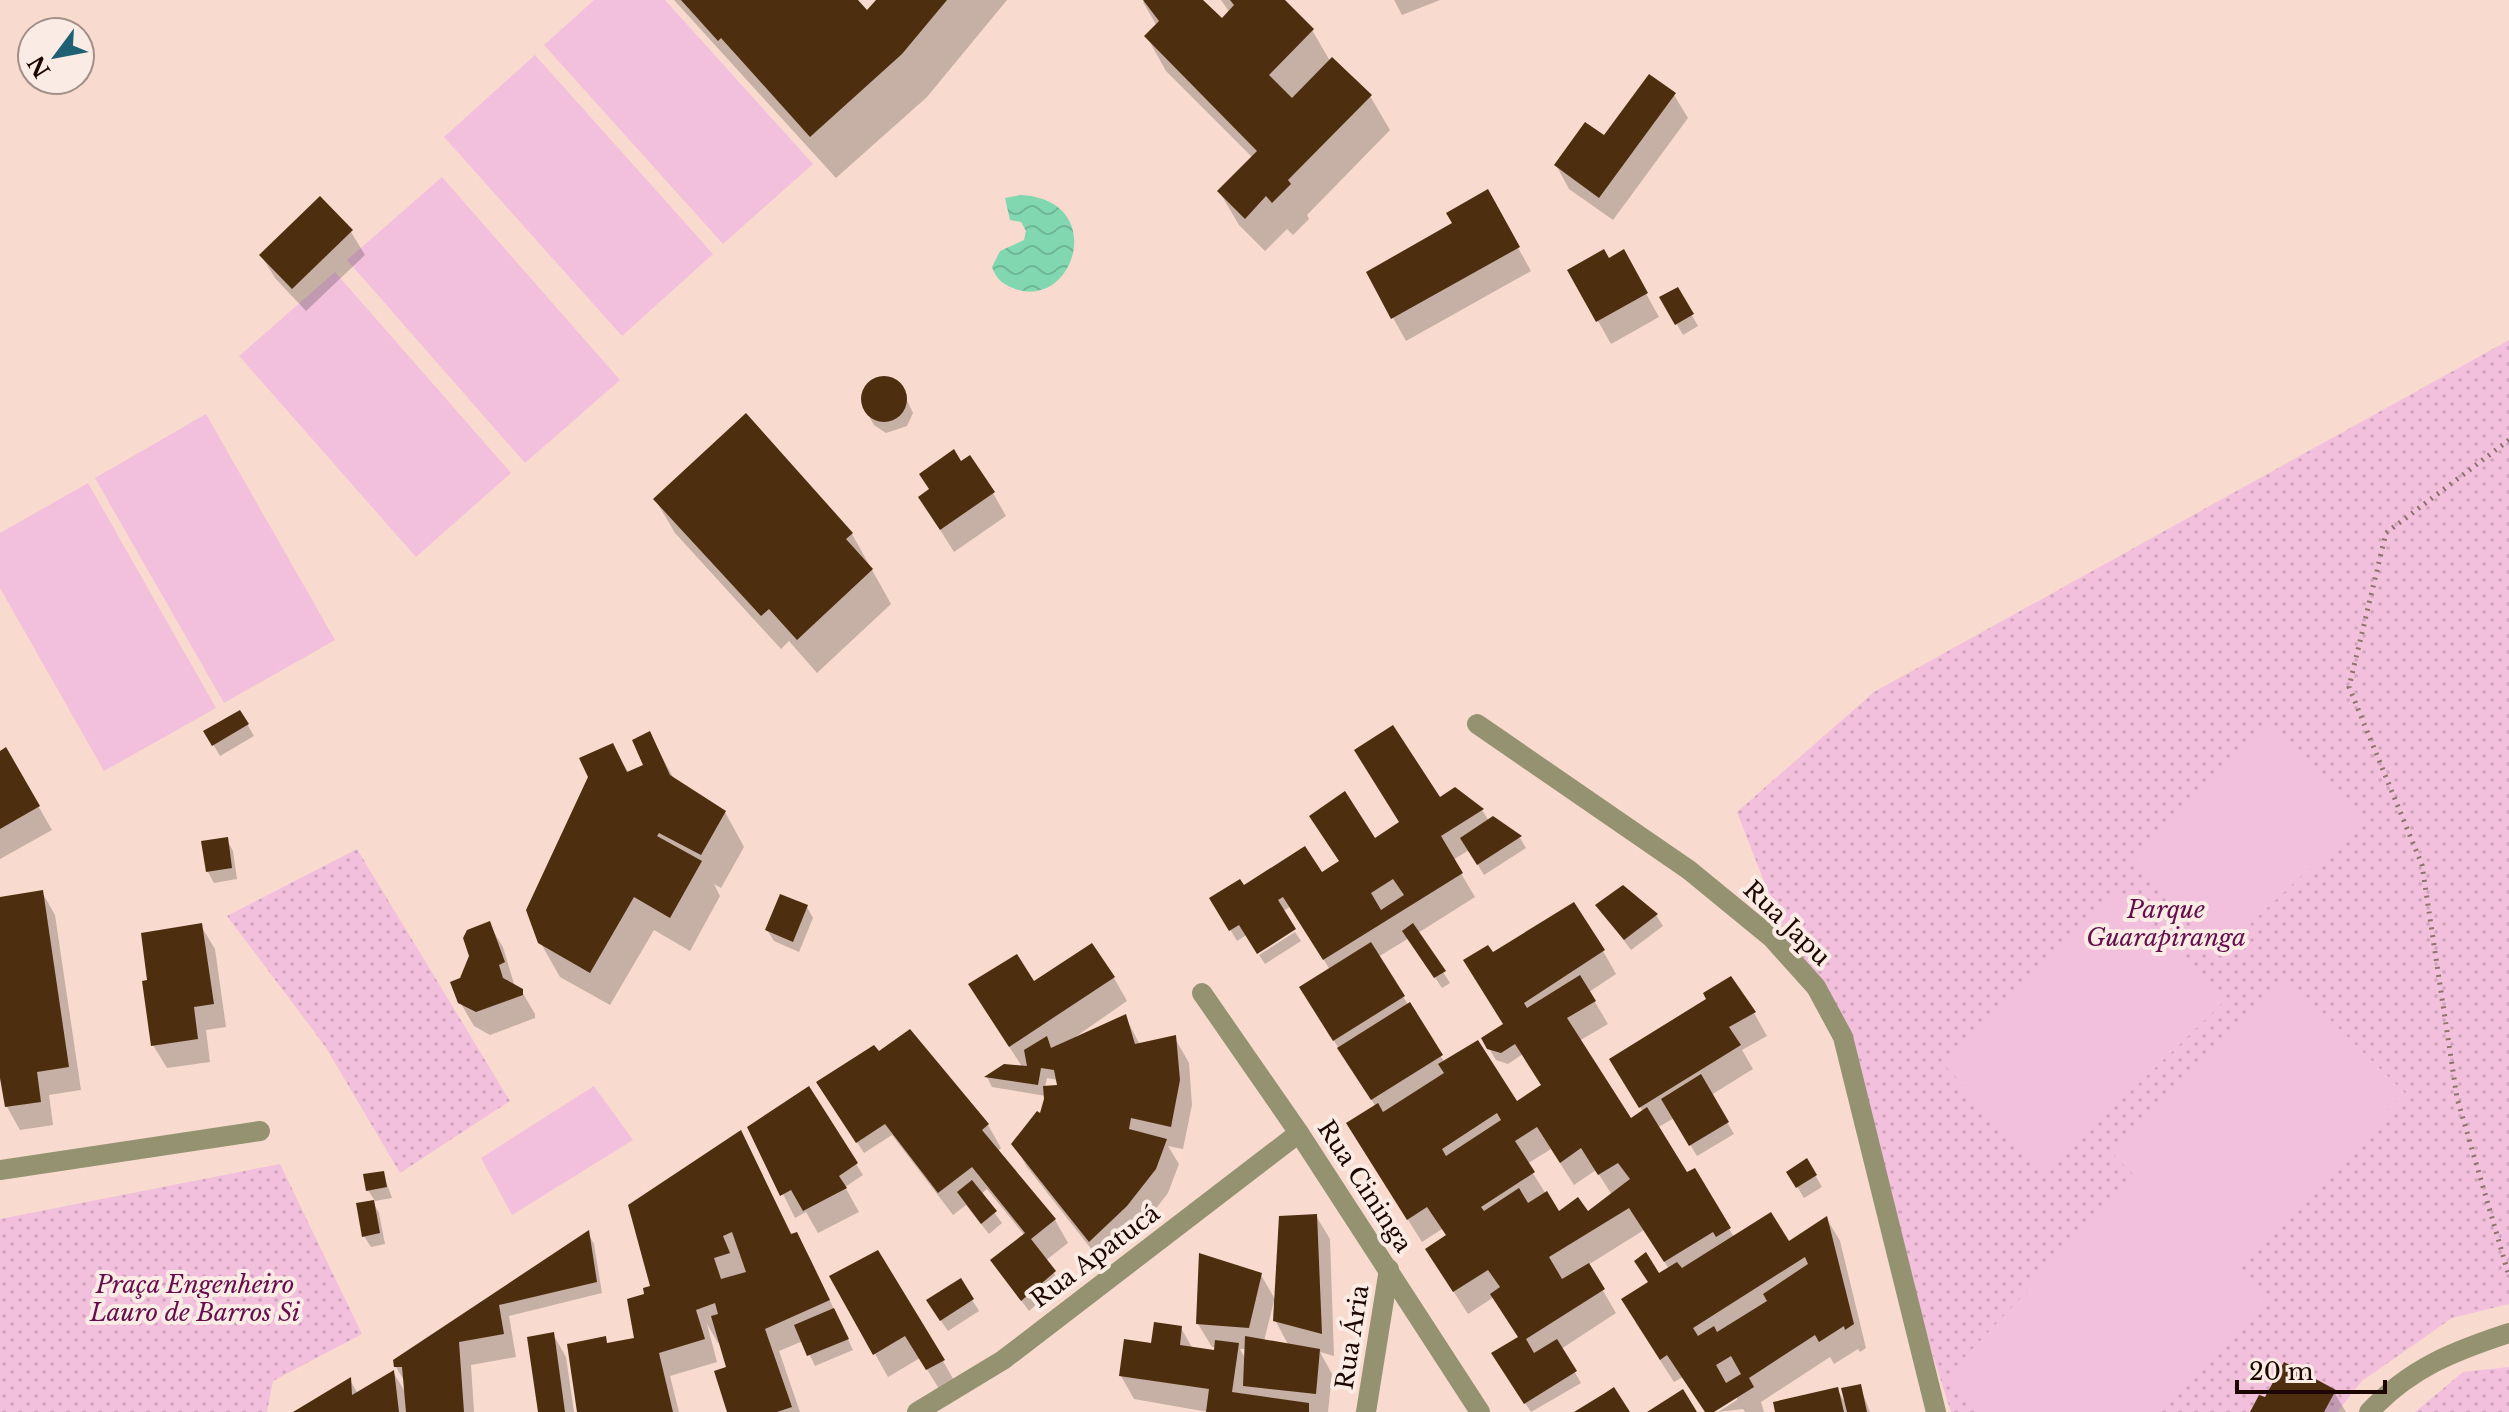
<svg xmlns="http://www.w3.org/2000/svg" width="2509" height="1412" viewBox="0 0 2509 1412" font-family="'Libre Baskerville',serif">
  <style>
    .park { fill: url(#park-dots) }
    .pitch { fill: #f2c0dd }
    .water { fill: url(#water-waves) }
    .shadow { fill: #0003; fill-rule: evenodd }
    .building { fill: #4d2f10; fill-rule: evenodd }
    .lines { fill: none; stroke-linecap: round; stroke-linejoin: round }
    .path { stroke: #8e746a; stroke-width: 5; stroke-dasharray: 2 6; stroke-linecap: butt }
    .minor { stroke: #959271; stroke-width: 20 }
    .labels { text-anchor: middle; dominant-baseline: central; stroke-width: 8; stroke-linejoin: round; paint-order: stroke }
    .park-label { font-size: 24px; font-style: italic; fill: #640f4b; stroke: #faebe5 }
    .street-label { font-size: 24px; fill: #1e0600; stroke: #faebe5 }
  </style>
  <defs>
    <pattern id="park-dots" width="8" height="8" patternUnits="userSpaceOnUse" patternTransform="scale(2)"><rect width="8" height="8" fill="#f2c0dd"/><path d="M2 2h.1M6 6h.1" fill="none" stroke="#cfa4bc" stroke-width="1.8" stroke-linecap="round"/></pattern>
    <pattern id="water-waves" width="16" height="10" patternUnits="userSpaceOnUse" patternTransform="scale(2)"><rect width="16" height="10" fill="#80d7b0"/><path d="M0 5q4-4 8 0t8 0" fill="none" stroke="#6eb796"/></pattern>
  </defs>
  <rect width="100%" height="100%" fill="#f8dbce"/>
  <g class="park">
    <polygon points="2509,340 2509,1304 2452,1318 2362,1381 2337,1412 1951,1412 1857,1120 1837,1024 1793,956 1737,812 1874,692"/>
    <polygon points="357,849 510,1101 400,1173 325,1046 227,916"/>
    <polygon points="280,1164 362,1334 273,1381 267,1412 0,1412 0,1219"/>
    <polygon points="2509,1367 2509,1412 2415,1412 2463,1372"/>
  </g>
  <g class="pitch">
    <polygon points="594,0 665,0 813,164 723,244 544,45"/>
    <polygon points="535,55 713,254 622,336 444,137"/>
    <polygon points="442,177 620,380 525,463 347,260"/>
    <polygon points="335,272 511,473 416,557 239,356"/>
    <polygon points="206,414 335,640 224,703 95,478"/>
    <polygon points="88,483 216,708 104,771 0,588 0,533"/>
    <polygon points="2270,726 2361,821 2225,947 2136,859"/>
    <polygon points="2116,892 2225,1001 2044,1174 1941,1061"/>
    <polygon points="2287,978 2405,1093 2234,1266 2268,1298 2161,1412 1982,1412 1947,1376 2135,1176 2114,1156"/>
    <polygon points="594,1086 633,1140 512,1215 481,1158"/>
  </g>
  <path class="water" d="M1020 195C1110 199 1074 313 1013 288 1002 284 996 278 992 267L1000 251 1024 240 1026 231 1021 222 1010 220 1005 198Z"/>
  <g class="shadow">
    <polygon points="674,0 856,0 867,13 878,0 1007,0 927,97 836,178"/>
    <polygon points="1146,0 1200,0 1222,21 1230,13 1221,0 1282,0 1312,30 1330,61 1370,96 1390,130 1307,215 1309,219 1293,235 1287,229 1265,251 1239,225 1219,191 1253,158 1166,71 1147,37 1157,26 1143,2"/>
    <polygon points="1394,0 1440,0 1402,15"/>
    <polygon points="1674,95 1688,118 1613,220 1569,189 1556,165"/>
    <polygon points="1487,192 1531,271 1406,341 1368,273 1455,224"/>
    <polygon points="320,199 351,232 365,255 306,311 275,278 261,255"/>
    <polygon points="1623,252 1659,317 1611,344 1570,271 1608,260"/>
    <polygon points="1677,289 1698,326 1683,335 1662,298"/>
    <polygon points="888,378 900,386 913,413 907,426 886,433 874,425 867,413 864,391 874,380"/>
    <polygon points="960,464 993,493 1006,516 954,552 934,520"/>
    <polygon points="655,499 852,534 891,604 817,673 789,641 781,649 675,533"/>
    <polygon points="240,712 254,736 220,756 206,732"/>
    <polygon points="650,734 675,781 725,812 744,847 721,888 714,884 720,896 690,951 654,930 610,1005 560,977 540,942 612,746 629,773 646,766"/>
    <polygon points="6,750 52,830 0,859 0,753"/>
    <path d="M1439 800 1482 810 1489 821 1493 818 1520 838 1526 848 1484 875 1469 850 1453 860 1475 897 1418 933 1450 983 1442 988 1409 938 1378 957 1445 1063 1516 1103 1543 1086 1523 1054 1508 1064 1496 1060 1490 1050 1505 1025 1492 955 1603 951 1616 974 1589 992 1608 1024 1579 1041 1630 1120 1643 1112 1612 1060 1754 1013 1767 1036 1742 1050 1753 1069 1711 1095 1734 1134 1697 1156 1674 1118 1657 1128 1686 1175 1694 1171 1734 1237 1788 1244 1827 1219 1840 1241 1866 1348 1860 1352 1858 1349 1834 1364 1830 1357 1761 1402 1764 1412H1745L1743 1409 1718 1412 1737 1400V1395L1706 1412 1683 1377 1674 1382 1636 1323 1658 1277 1669 1269 1644 1230 1588 1265 1616 1313 1561 1349 1581 1383 1531 1412 1518 1393 1519 1338 1494 1297 1468 1314 1441 1272 1447 1237 1442 1229 1422 1242 1362 1147 1376 1107 1315 1011 1330 970 1291 906 1237 941 1212 899 1244 888 1321 875ZM1551 1149 1574 1185 1596 1170 1612 1195 1587 1214 1558 1213 1527 1164Z"/>
    <polygon points="227,840 233,851 237,879 214,883 208,872"/>
    <polygon points="42,892 55,915 81,1090 49,1095 53,1125 20,1130 7,1107 0,1078 0,899"/>
    <polygon points="1598,906 1656,915 1663,926 1631,950"/>
    <polygon points="807,907 813,918 799,952 774,941 767,930"/>
    <polygon points="489,924 503,947 515,987 521,990 535,1014 535,1018 490,1035 474,1026 460,1002"/>
    <polygon points="201,926 215,949 226,1027 206,1030 210,1062 167,1068 153,1045 149,982"/>
    <polygon points="1295,932 1301,941 1265,964 1259,955"/>
    <path d="M1114 978 1127 1001 1068 1042 1125 1016 1140 1045 1176 1040 1189 1063 1192 1105 1183 1149 1168 1146 1179 1164 1168 1193 1140 1229 1103 1264 1027 1167 1014 1144 1041 1116 1046 1096 992 1087 987 1077 1023 1068 984 1008 1034 984ZM1047 1078 1058 1080 1059 1087 1045 1088Z"/>
    <polygon points="878,1053 988,1125 1001,1148 997,1152 1055,1220 1068,1243 1045,1261 1061,1283 1029,1311 992,1261 1025,1236 987,1189 981,1194 1002,1223 989,1234 966,1205 953,1215 892,1135 864,1153 825,1093"/>
    <polygon points="809,1089 863,1175 845,1187 859,1212 818,1233 806,1212 795,1218 750,1128"/>
    <polygon points="741,1133 792,1235 796,1234 810,1258 853,1350 815,1366 803,1341 779,1351 800,1412 729,1412 729,1368 721,1342 718,1343 707,1324 717,1362 670,1376 679,1412 579,1412 605,1338 608,1345 636,1340 646,1296"/>
    <polygon points="1807,1161 1822,1187 1804,1198 1789,1173"/>
    <polygon points="383,1173 392,1198 375,1201 368,1190"/>
    <polygon points="373,1202 379,1213 385,1244 371,1247 364,1236"/>
    <path d="M1316 1216 1330 1239 1334 1356 1320 1352 1332 1374 1328 1412H1208L1134 1399 1121 1376 1153 1346 1181 1328 1193 1349 1216 1353V1347H1212L1198 1324 1261 1275 1276 1301ZM1274 1301 1275 1320 1289 1346 1264 1341ZM1240 1349H1247L1246 1360Z"/>
    <polygon points="588,1233 594,1244 602,1293 509,1316 516,1357 471,1365 474,1412 297,1412 350,1380 358,1394 393,1372 407,1395 406,1384 396,1367"/>
    <polygon points="832,1277 943,1361 956,1384 941,1392 920,1358 888,1377"/>
    <polygon points="960,1280 979,1311 948,1331 935,1312"/>
    <polygon points="553,1334 566,1357 574,1412 540,1412"/>
    <polygon points="1860,1386 1870,1412 1777,1412 1837,1389 1846,1404"/>
    <polygon points="2334,1392 2346,1412 2252,1412 2266,1400"/>
  </g>
  <g class="building">
    <polygon points="681,0 858,0 867,10 876,0 947,0 902,54 810,137 721,38 718,41"/>
    <polygon points="1143,0 1203,0 1222,18 1234,5 1230,0 1285,0 1314,29 1269,75 1292,98 1332,57 1372,95 1288,180 1291,184 1272,203 1266,196 1245,219 1217,191 1257,151 1144,36 1159,21"/>
    <polygon points="1649,74 1676,93 1599,198 1554,165 1585,122 1604,135"/>
    <polygon points="1488,189 1520,247 1391,319 1366,272 1452,223 1446,213"/>
    <polygon points="320,196 353,230 292,289 259,255"/>
    <polygon points="1604,249 1609,258 1624,249 1648,293 1596,322 1567,270"/>
    <polygon points="1678,287 1694,314 1675,325 1659,297"/>
    <circle cx="884" cy="399" r="23"/>
    <polygon points="746,413 853,533 846,539 873,569 797,640 769,609 761,616 653,499"/>
    <polygon points="954,449 961,461 970,455 995,492 940,530 918,497 929,489 919,474"/>
    <polygon points="240,710 249,724 212,746 203,731"/>
    <path d="M1393 725 1440 797 1455 787 1484 809 1441 836 1463 873 1323 960 1283 897 1278 900 1296 929 1257 954 1239 925 1229 931 1209 898 1240 879 1244 885 1305 846 1322 872 1339 861 1309 816 1345 791 1375 838 1399 822 1354 750ZM1393 879 1404 895 1381 910 1371 893Z"/>
    <polygon points="650,731 670,775 726,811 701,855 659,833 657,836 702,861 670,918 634,897 590,973 538,943 526,910 588,777 579,758 613,743 627,772 643,765 632,740"/>
    <polygon points="6,747 40,806 0,829 0,751"/>
    <polygon points="1493,816 1522,836 1477,865 1460,838"/>
    <polygon points="228,837 232,868 206,872 201,841"/>
    <polygon points="1623,885 1658,914 1624,940 1595,905"/>
    <polygon points="43,890 69,1067 37,1072 41,1102 5,1107 0,1078 0,897"/>
    <polygon points="780,894 808,905 793,942 765,930"/>
    <path d="M1574 902 1605 950 1524 1003 1527 1008 1580 975 1596 1001 1567 1018 1631 1118 1647 1107 1687 1172 1695 1168 1731 1228 1716 1237 1713 1232 1664 1262 1629 1208 1549 1257 1562 1279 1589 1263 1605 1289 1526 1339 1534 1353 1557 1339 1577 1371 1524 1404 1491 1353 1518 1337 1490 1294 1500 1287 1488 1270 1453 1292 1425 1249 1446 1235 1427 1207 1407 1220 1346 1123 1378 1103 1383 1112 1444 1073 1438 1064 1478 1040 1517 1101 1541 1085 1515 1044 1501 1053 1487 1049 1481 1038 1503 1024 1463 960 1488 945 1493 952ZM1497 1113 1501 1120 1446 1156 1442 1149ZM1537 1127 1560 1163 1581 1148 1598 1175 1618 1163 1630 1179 1588 1211 1578 1197 1559 1211 1547 1191 1528 1203 1519 1188 1484 1211 1481 1207 1535 1172 1515 1141Z"/>
    <polygon points="490,921 505,962 499,965 503,978 523,989 523,995 476,1012 458,1003 450,982 460,978 469,956 463,938 467,930"/>
    <polygon points="202,923 214,1004 194,1007 198,1039 151,1046 142,981 147,980 141,933"/>
    <polygon points="1413,923 1446,971 1434,978 1402,931"/>
    <polygon points="1371,942 1405,996 1333,1041 1299,987"/>
    <polygon points="1092,943 1115,977 1009,1047 968,984 1017,954 1034,981"/>
    <polygon points="1731,976 1756,1012 1729,1027 1741,1045 1639,1108 1609,1059 1706,999 1703,993"/>
    <polygon points="1410,1002 1443,1055 1371,1100 1337,1048"/>
    <polygon points="1126,1014 1135,1044 1176,1035 1180,1080 1171,1127 1131,1118 1129,1129 1167,1139 1156,1169 1127,1206 1089,1242 1011,1144 1037,1111 1040,1113 1044,1099 1043,1086 1057,1085 1054,1070 1041,1068 1038,1085 984,1077 1004,1064 1027,1066 1024,1050 1047,1036 1051,1048"/>
    <polygon points="910,1029 989,1124 982,1130 1056,1219 1031,1239 1056,1271 1021,1301 990,1260 1025,1233 972,1167 938,1193 885,1124 856,1143 816,1082 874,1045 879,1051"/>
    <polygon points="1701,1074 1729,1122 1689,1146 1661,1099"/>
    <polygon points="809,1086 858,1163 839,1176 847,1188 803,1211 791,1190 780,1196 747,1127"/>
    <path d="M741 1130 791 1234 797 1232 830 1300 765 1329 792 1407 777 1412H727L714 1371 726 1367 711 1316 718 1314 715 1303 696 1310 705 1339 659 1353 673 1412H577L567 1344 606 1336 607 1343 634 1338 627 1299 644 1294 643 1288 650 1286 628 1205ZM732 1232 746 1272 721 1279 714 1258 730 1253 723 1236Z"/>
    <polygon points="1807,1158 1817,1175 1796,1188 1786,1172"/>
    <polygon points="384,1171 387,1187 366,1191 363,1174"/>
    <polygon points="972,1180 997,1211 981,1224 957,1192"/>
    <polygon points="374,1200 380,1233 362,1237 356,1203"/>
    <path d="M1771 1212 1789 1241 1827 1216 1854 1324 1845 1330 1844 1326 1819 1342 1815 1335 1749 1378 1754 1387 1714 1412H1705L1667 1355 1660 1360 1621 1299 1648 1282 1634 1261 1646 1252 1659 1273 1677 1262 1682 1268ZM1805 1257 1808 1264 1763 1294 1767 1301 1717 1332 1714 1326 1698 1336 1693 1328ZM1731 1356 1741 1374 1726 1383 1716 1365Z"/>
    <polygon points="1317,1214 1322,1334 1273,1321 1279,1216"/>
    <polygon points="589,1230 597,1282 499,1305 504,1334 459,1342 464,1412 406,1412 402,1367 394,1367 393,1360"/>
    <polygon points="878,1250 945,1360 926,1370 905,1336 873,1355 829,1276"/>
    <polygon points="1199,1253 1262,1273 1249,1328 1196,1324"/>
    <polygon points="961,1278 974,1299 940,1321 926,1300"/>
    <polygon points="834,1308 849,1339 807,1356 794,1325"/>
    <polygon points="1154,1322 1182,1326 1180,1345 1214,1350 1215,1340 1239,1343 1232,1392 1309,1403 1309,1412 1206,1412 1209,1389 1119,1376 1124,1339 1151,1343"/>
    <polygon points="554,1332 565,1412 538,1412 527,1337"/>
    <polygon points="1245,1336 1320,1349 1316,1394 1243,1386"/>
    <polygon points="2284,1362 2336,1390 2324,1412 2250,1412 2259,1395 2265,1397"/>
    <polygon points="394,1370 399,1412 293,1412 351,1377 352,1395"/>
    <polygon points="1861,1384 1867,1412 1847,1412 1841,1388"/>
    <polygon points="1614,1387 1630,1412 1574,1412 1605,1393"/>
    <polygon points="1838,1387 1844,1412 1775,1412 1773,1402"/>
    <polygon points="1683,1389 1697,1412 1647,1412"/>
  </g>
  <g class="lines">
    <polyline class="path" points="2509,440 2386,533 2349,687 2422,865 2457,1098 2509,1276"/>
    <g class="minor">
      <polyline points="1477,724 1689,870 1772,938 1816,987 1843,1037 1936,1412"/>
      <polyline points="1202,993 1299,1133 1480,1412"/>
      <polyline points="0,1170 260,1131"/>
      <polyline points="917,1412 1003,1360 1299,1133"/>
      <polyline points="1366,1412 1389,1269"/>
      <path d="M2369 1412C2410 1368 2454 1351 2509 1333"/>
    </g>
  </g>
  <g class="labels">
    <g class="park-label">
      <text x="2166" y="909">Parque<tspan x="2166" dy="28">Guarapiranga</tspan></text>
      <text x="195" y="1284">Praça Engenheiro<tspan x="195" dy="28">Lauro de Barros Si</tspan></text>
    </g>
    <g class="street-label">
      <text transform="translate(1787 923) rotate(44)">Rua Japu</text>
      <text transform="translate(1365 1186) rotate(57)">Rua Cininga</text>
      <text transform="translate(1095 1256) rotate(-37)">Rua Apatucá</text>
      <text transform="translate(1352 1337) rotate(-81)">Rua Ária</text>
    </g>
  </g>
  <g transform="translate(56 56) rotate(238)"><circle r="38" fill="#faebe5" stroke="#a28f89" stroke-width="2"/>
  <path d="M0-6L14 30L0 20L-14 30Z" fill="#1f6075"/>
  <text y="-12" font-size="22" font-weight="bold" text-anchor="middle" fill="#1e0600">N</text>
  </g>
  <path d="M2237 1380v12h148v-12" fill="none" stroke="#1e0600" stroke-width="4"/>
  <text x="2249" y="1380" font-size="24" fill="#1e0600" stroke="#faebe5" stroke-width="6" paint-order="stroke">20 m</text>
</svg>
